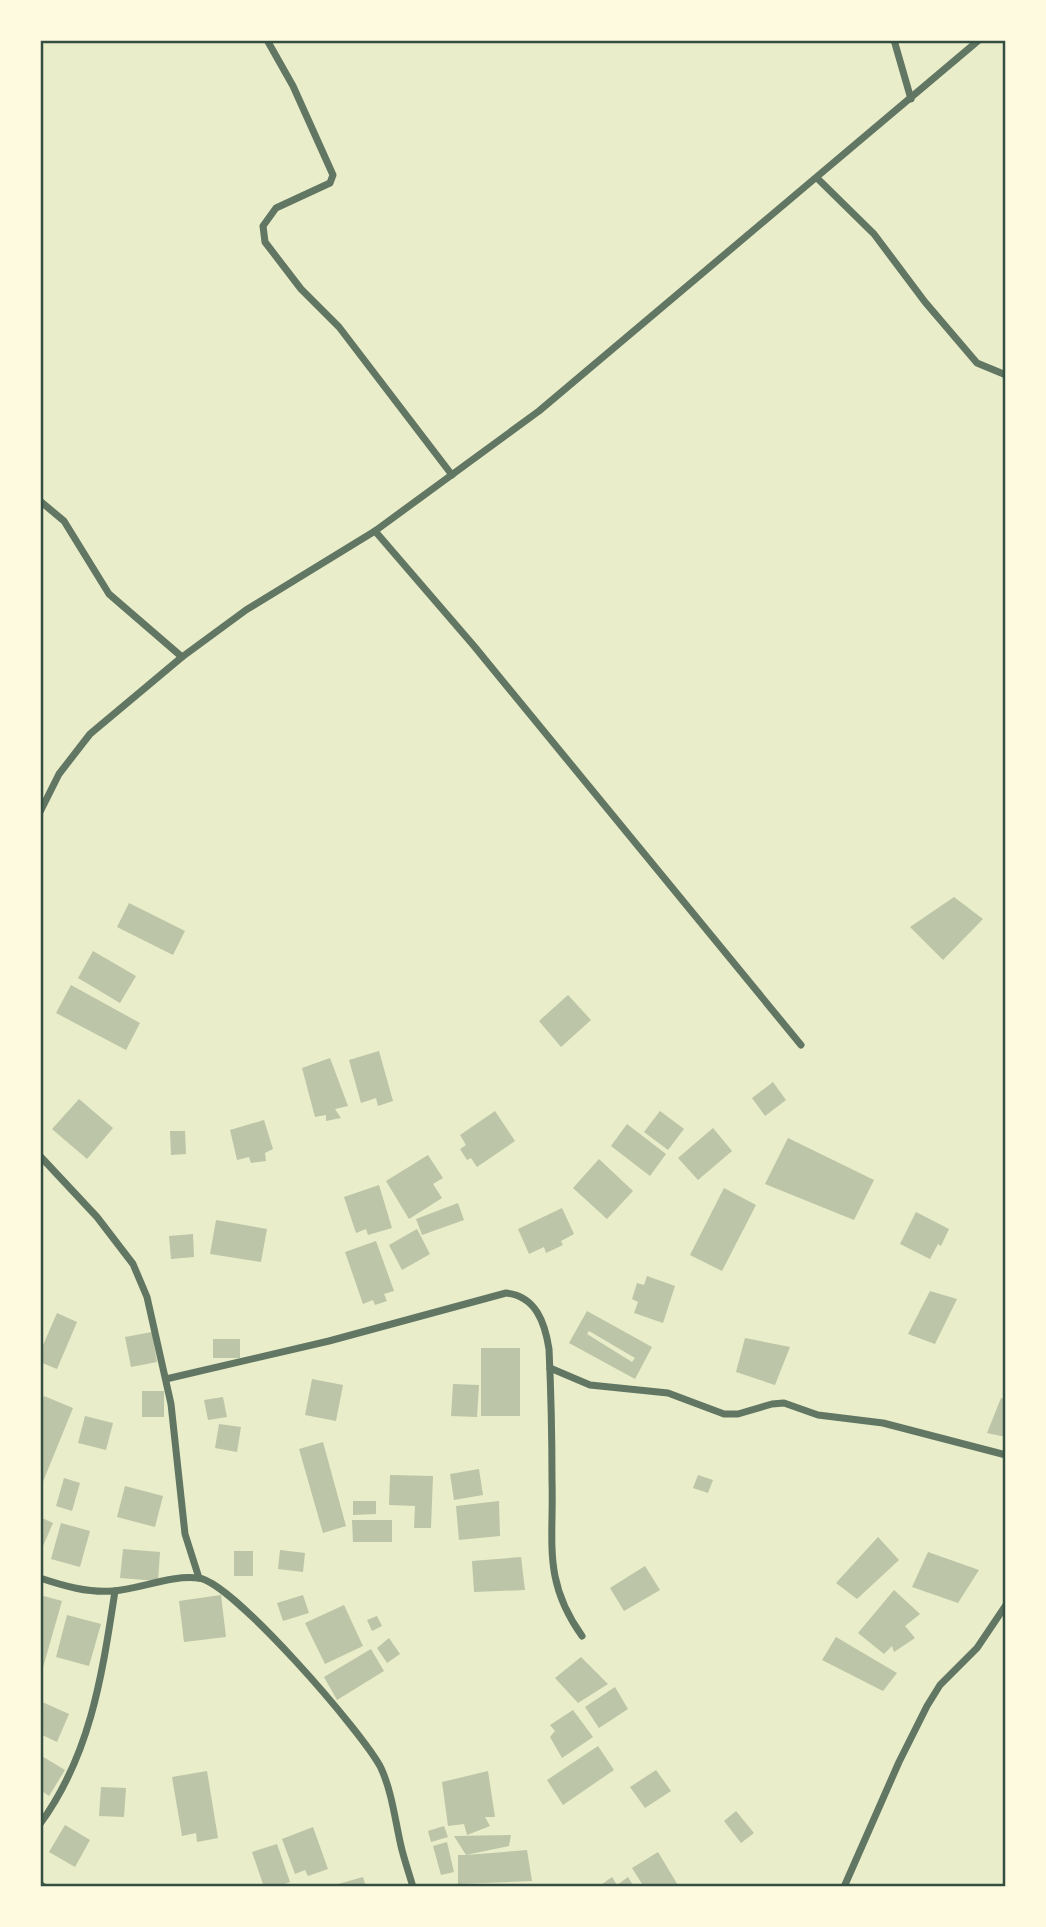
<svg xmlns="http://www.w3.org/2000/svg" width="1046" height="1927" viewBox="0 0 1046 1927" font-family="'PT Sans',sans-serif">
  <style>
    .building { fill: #bcc5a7; fill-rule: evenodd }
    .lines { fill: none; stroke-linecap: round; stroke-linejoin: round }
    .minor { stroke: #617663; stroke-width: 7 }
    .neatline { fill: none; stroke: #344e41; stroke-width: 2.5 }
  </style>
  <rect width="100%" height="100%" fill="#e9edc9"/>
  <g class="building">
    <polygon points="954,897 983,919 943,960 910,927"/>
    <polygon points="129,903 185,931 173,955 117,927"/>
    <polygon points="93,951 136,976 120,1003 78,978"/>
    <polygon points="71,985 140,1023 126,1050 56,1013"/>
    <polygon points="568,995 591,1020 561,1047 539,1021"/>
    <polygon points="379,1051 393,1101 378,1106 376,1098 361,1103 349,1060"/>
    <polygon points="330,1058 348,1106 335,1109 341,1118 326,1121 326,1115 315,1117 302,1068"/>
    <polygon points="773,1082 786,1100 765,1116 752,1098"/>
    <polygon points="79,1099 113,1128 87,1159 52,1129"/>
    <polygon points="495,1111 515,1141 477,1167 471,1158 467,1160 460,1149 466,1145 460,1135"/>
    <polygon points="660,1111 684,1129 668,1150 644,1132"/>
    <polygon points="264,1120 273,1149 265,1153 266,1161 251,1163 249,1157 237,1160 230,1130"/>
    <polygon points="627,1124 666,1154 650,1176 611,1146"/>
    <polygon points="713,1128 732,1151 698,1180 678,1158"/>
    <polygon points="170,1131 185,1131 186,1154 171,1155"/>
    <polygon points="788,1138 874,1180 854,1220 765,1184"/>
    <polygon points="428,1155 443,1178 433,1184 442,1198 409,1219 386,1181"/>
    <polygon points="599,1159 633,1191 607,1219 573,1188"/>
    <polygon points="379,1185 392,1228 368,1235 366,1229 356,1233 344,1197"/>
    <polygon points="724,1188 756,1205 722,1271 690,1255"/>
    <polygon points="458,1203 464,1220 422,1235 416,1219"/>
    <polygon points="562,1208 574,1234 561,1241 563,1245 546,1253 544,1247 529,1254 518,1229"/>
    <polygon points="916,1212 949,1229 941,1246 938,1244 930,1259 900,1244"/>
    <polygon points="216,1220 267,1229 261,1262 210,1254"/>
    <polygon points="417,1229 430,1254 402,1270 389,1245"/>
    <polygon points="193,1234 194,1257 171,1259 169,1236"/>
    <polygon points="376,1241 394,1291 384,1294 387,1301 375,1305 373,1300 363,1304 345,1252"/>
    <polygon points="647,1276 675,1286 663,1323 634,1313 638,1302 632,1299 637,1283 644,1285"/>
    <polygon points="930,1291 957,1299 935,1344 908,1334"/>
    <path d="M587 1311 652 1347 635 1379 569 1343ZM589 1331 635 1358 632 1362 587 1334Z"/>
    <polygon points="57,1313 77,1322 57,1369 40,1362 40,1352"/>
    <polygon points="152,1332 157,1362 131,1367 125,1337"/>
    <polygon points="745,1338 790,1347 775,1385 736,1372"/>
    <rect x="213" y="1339" width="27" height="19"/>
    <rect x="481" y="1348" width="39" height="68"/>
    <polygon points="312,1379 343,1385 336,1421 305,1415"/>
    <polygon points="453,1384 479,1385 477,1417 451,1416"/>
    <rect x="142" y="1391" width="22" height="26"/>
    <polygon points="44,1396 73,1408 40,1489 40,1405"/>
    <polygon points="223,1397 227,1417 208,1420 204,1400"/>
    <polygon points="1001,1398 1006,1399 1006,1437 987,1433"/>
    <polygon points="85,1416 113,1423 106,1450 78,1443"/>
    <polygon points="219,1424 241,1427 237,1452 215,1448"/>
    <polygon points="323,1442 346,1526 323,1533 299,1449"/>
    <polygon points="479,1469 483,1495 454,1500 450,1474"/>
    <polygon points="390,1475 433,1476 431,1528 414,1528 415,1506 389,1505"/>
    <polygon points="698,1475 713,1480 708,1493 693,1488"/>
    <polygon points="64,1478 80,1483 72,1511 56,1506"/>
    <polygon points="125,1486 163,1496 155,1527 117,1517"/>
    <polygon points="353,1501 376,1501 376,1514 353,1515"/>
    <polygon points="499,1501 500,1536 459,1540 456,1506"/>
    <polygon points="40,1517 53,1523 40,1553"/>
    <polygon points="352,1520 392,1520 392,1542 353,1542"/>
    <polygon points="61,1523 90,1531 80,1567 51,1559"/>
    <polygon points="878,1537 899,1560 857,1599 836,1583"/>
    <polygon points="123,1549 160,1552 158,1581 120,1578"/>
    <polygon points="280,1550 305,1553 303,1572 278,1569"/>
    <rect x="234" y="1551" width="19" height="25"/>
    <polygon points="928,1552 979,1570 958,1603 912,1587"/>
    <polygon points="521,1557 525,1590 474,1592 472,1561"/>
    <polygon points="645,1566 660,1590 624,1611 610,1588"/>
    <polygon points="894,1590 920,1614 905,1626 915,1638 894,1652 892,1646 884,1654 858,1633"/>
    <polygon points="40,1595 62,1601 42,1671 40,1670"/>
    <polygon points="221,1595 226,1637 184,1642 179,1601"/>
    <polygon points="303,1595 309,1613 283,1621 277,1603"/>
    <polygon points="344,1605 363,1646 325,1664 305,1623"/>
    <polygon points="67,1615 101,1624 89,1666 56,1657"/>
    <polygon points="377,1616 382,1626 372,1631 367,1620"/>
    <polygon points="836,1637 897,1673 883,1691 822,1660"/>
    <polygon points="389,1638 400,1654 387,1663 377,1648"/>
    <polygon points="371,1649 384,1671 337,1700 324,1677"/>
    <polygon points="581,1657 608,1684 578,1703 555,1678"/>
    <polygon points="615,1687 628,1709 599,1728 585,1707"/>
    <polygon points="40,1701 69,1714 57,1742 40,1734"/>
    <polygon points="573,1710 593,1737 562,1758 550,1737 555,1731 550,1725"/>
    <polygon points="598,1746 614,1770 563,1805 547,1780"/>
    <polygon points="40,1755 65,1770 49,1796 40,1790"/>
    <polygon points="656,1770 671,1791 645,1808 630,1787"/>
    <polygon points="207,1771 218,1838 197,1842 196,1833 182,1836 172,1777"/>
    <polygon points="488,1771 495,1817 485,1817 490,1826 467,1835 464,1824 448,1826 442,1782"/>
    <polygon points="101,1787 126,1788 124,1817 99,1816"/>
    <polygon points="736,1811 754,1833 741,1843 724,1821"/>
    <polygon points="65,1825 90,1840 75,1867 49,1852"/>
    <polygon points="444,1826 448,1837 431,1842 428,1831"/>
    <polygon points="313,1827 328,1869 308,1876 305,1870 295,1874 282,1839"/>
    <polygon points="511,1835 509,1846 466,1855 527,1850 532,1881 458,1884 458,1855 466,1855 454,1836"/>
    <polygon points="447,1842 454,1872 441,1875 433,1846"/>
    <polygon points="277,1844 290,1882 277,1887 264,1887 252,1852"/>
    <polygon points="658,1852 679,1887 644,1887 632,1868"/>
    <polygon points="363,1877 366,1887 331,1887 331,1886"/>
    <polygon points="612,1877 617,1885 628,1877 634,1887 598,1887"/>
  </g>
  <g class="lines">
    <g class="minor">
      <polyline points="267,40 293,86 333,175 330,183 276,208 263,226 265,242 301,289 339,327 452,475"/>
      <polyline points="894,40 911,99"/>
      <polyline points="817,178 874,234 925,302 977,363 1006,375"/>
      <polyline points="40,501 64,521 109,594 182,657"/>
      <polyline points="375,531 474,646 801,1045"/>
      <polyline points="40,812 59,774 90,734 182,657 246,610 375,531 539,411 979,40"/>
      <polyline points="40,1156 97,1217 133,1264 147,1297 171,1404 185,1534 199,1578"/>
      <polyline points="550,1368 590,1385 668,1393 724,1414 738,1414 772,1404 784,1403 818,1415 883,1423 1006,1455"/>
      <path d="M166 1379 329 1341 506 1293C536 1296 545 1323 549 1349 551 1392 552 1436 552 1480 554 1542 542 1580 582 1636"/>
      <path d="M40 1578C64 1586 88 1593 113 1591 141 1589 170 1575 198 1578 231 1580 364 1734 381 1768 392 1792 395 1820 401 1846 404 1859 409 1873 413 1887"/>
      <path d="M40 1824C91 1754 102 1675 115 1591"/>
      <polyline points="40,1884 44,1887"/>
      <polyline points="844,1887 899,1762 927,1706 940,1685 977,1648 1006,1605"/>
    </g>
  </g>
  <rect width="1046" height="1927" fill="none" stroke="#fefae0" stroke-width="84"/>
  <rect x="42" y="42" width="962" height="1843" class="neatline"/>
</svg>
